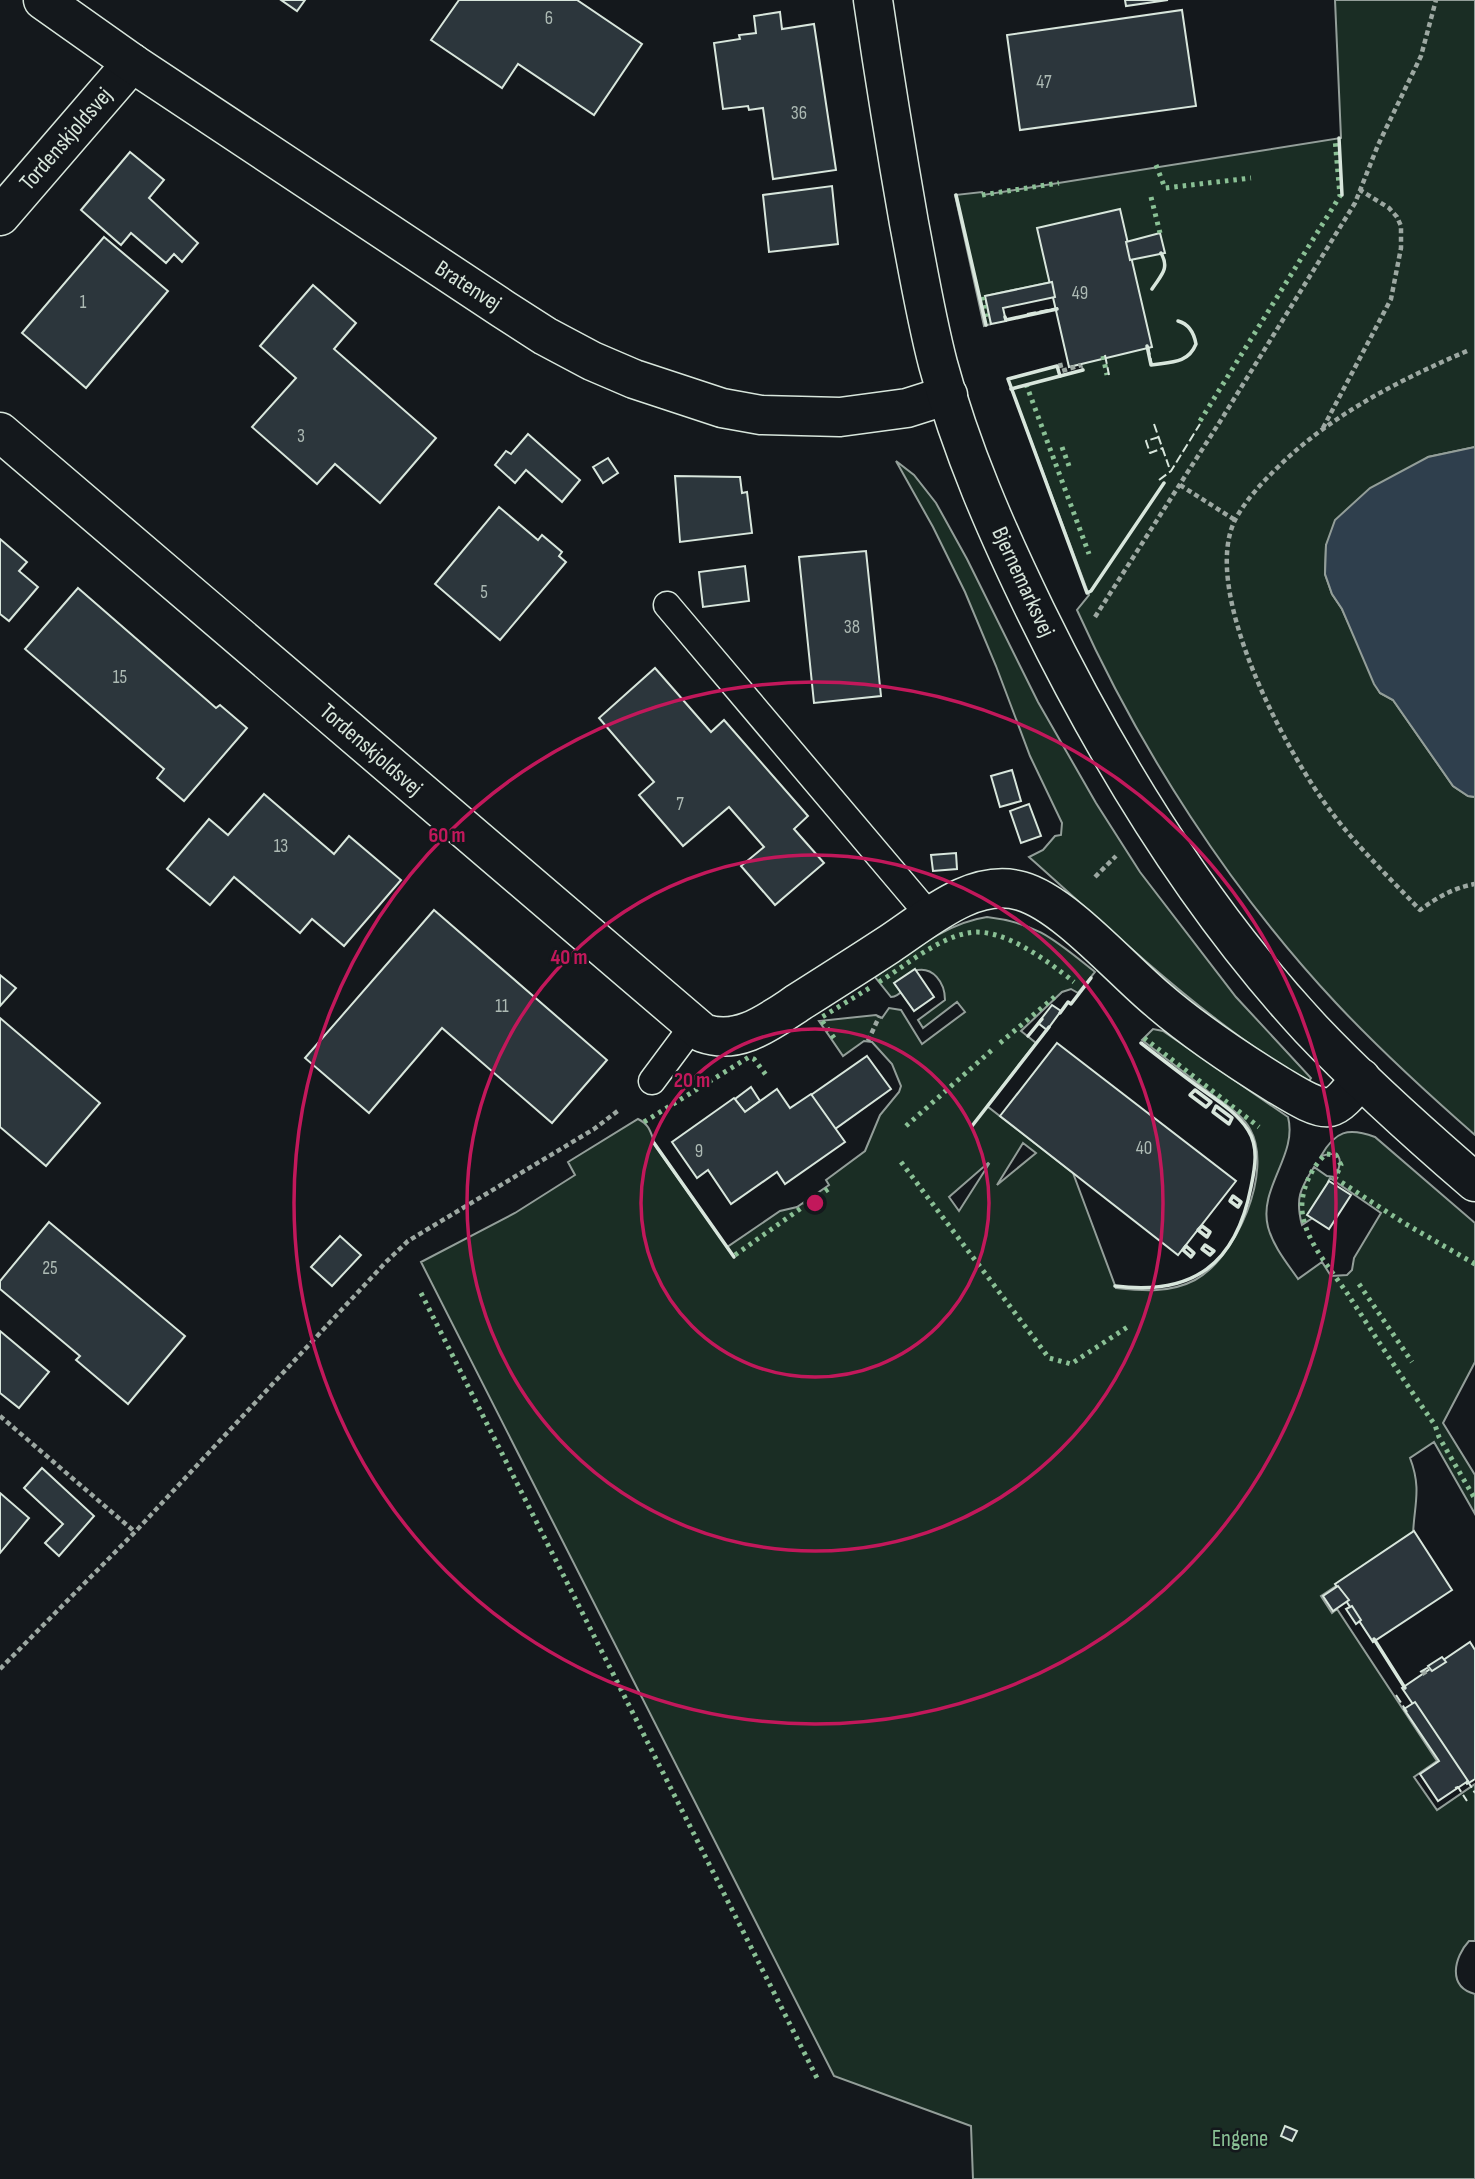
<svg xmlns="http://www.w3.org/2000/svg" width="1475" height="2179" viewBox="0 0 1475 2179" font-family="'Sofia Sans Condensed',sans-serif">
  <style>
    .green { fill: #1a2d24; stroke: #939e99; stroke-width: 2; fill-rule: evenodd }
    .water { fill: #2f3f4d; stroke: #939e99; stroke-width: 2 }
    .building { fill: #2c363c; stroke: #d8e6dc; stroke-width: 2 }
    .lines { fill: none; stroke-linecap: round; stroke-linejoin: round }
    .lane-casing { stroke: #d8e6dc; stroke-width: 29 }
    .street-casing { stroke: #d8e6dc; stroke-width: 41 }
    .secondary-casing { stroke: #d8e6dc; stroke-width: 41 }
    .path { stroke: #9da8a2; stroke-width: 4.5; stroke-dasharray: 5 3.5; stroke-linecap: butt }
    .lane { stroke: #14181c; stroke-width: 26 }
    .street { stroke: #14181c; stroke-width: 38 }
    .secondary { stroke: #14181c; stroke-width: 38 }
    .hedge { stroke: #8ac095; stroke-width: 5; stroke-dasharray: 3.5 5; stroke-linecap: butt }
    .fence { stroke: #d8e6dc; stroke-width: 2; stroke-dasharray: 9 3.5; stroke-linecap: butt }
    .wall { stroke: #d8e6dc; stroke-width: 3.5 }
    .ring { fill: none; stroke: #c2185b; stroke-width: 3.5 }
    .labels { text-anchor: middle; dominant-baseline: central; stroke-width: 5; stroke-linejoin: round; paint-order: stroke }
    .number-label { font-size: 19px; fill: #adbab4 }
    .street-label { font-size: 23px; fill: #d8e6dc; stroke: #14181c }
    .park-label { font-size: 23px; fill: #8ac095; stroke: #14181c }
    .centre { fill: #c2185b; stroke: #14181c; stroke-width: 3.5 }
    .ring-label { font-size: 21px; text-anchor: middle; font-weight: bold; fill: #c2185b; stroke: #14181c; stroke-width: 5; stroke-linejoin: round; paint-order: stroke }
  </style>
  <rect width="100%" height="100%" fill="#14181c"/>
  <g class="green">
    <path d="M1335 0H1475V447L1428 457 1326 545 1325 574 1332 594 1342 609 1380 693 1393 700 1453 786 1468 796 1475 797V1135C1427 1093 1380 1050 1336 1003 1231 891 1140 750 1077 610L1089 595 1008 379 1057 366 1060 376 1083 370 1080 361 1052 282 985 296 991 324 984 326 955 195 982 192 983 195 1341 138Z"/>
    <path d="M896 461 914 475 936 503 967 559 1038 702 1096 803 1140 872 1236 997 1311 1078 1309 1081C1276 1064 1246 1042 1216 1019 1151 969 1091 912 1029 857L1043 850 1055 836 1061 835 1062 823 1030 756 996 666 965 592 933 527Z"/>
    <path d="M987 917C1038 923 1056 941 1095 972L1078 993 1071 989 1062 992 1021 1031 1036 1043 987 1106 1073 1173 1116 1288C1144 1291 1170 1293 1195 1280 1236 1258 1274 1171 1250 1129 1242 1114 1224 1104 1210 1093 1188 1075 1165 1058 1142 1040L1153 1029 1163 1031 1288 1117C1298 1155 1258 1188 1268 1227 1273 1246 1287 1263 1298 1279L1322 1262 1331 1276 1347 1275 1352 1270 1354 1258 1381 1213 1330 1178 1328 1182 1330 1184 1314 1217 1302 1225C1295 1199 1300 1189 1314 1167L1327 1176 1335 1177C1344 1159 1341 1150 1321 1156 1335 1131 1348 1127 1375 1137L1475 1223V1362L1443 1423 1475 1475V1514L1434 1442 1410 1458C1422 1489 1414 1505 1413 1535L1321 1596 1332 1613 1337 1609 1437 1761 1414 1777 1437 1810 1475 1784V1941H1469C1454 1957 1447 1987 1475 1994V2179H973L971 2126 834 2076 421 1262 515 1213 575 1175 568 1162 638 1119C651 1125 651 1135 656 1147L727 1247 780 1211 797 1207 829 1185 826 1180 865 1151 880 1115 899 1092 901 1086 892 1064 872 1042 864 1041 843 1056 819 1021 876 1015 882 1018 889 1008 901 1010 922 1044 965 1012 957 1002 923 1028 918 1020 945 1000C945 983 933 965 914 971 908 981 903 996 891 997L875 977C909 954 945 923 987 917ZM1023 1143 1036 1153 997 1185ZM988 1163 989 1164 959 1211 949 1197Z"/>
  </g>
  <polygon class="water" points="1475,447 1475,797 1468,796 1453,786 1393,700 1380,693 1374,684 1342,609 1332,594 1325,574 1326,545 1335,520 1370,488 1428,457"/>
  <g class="building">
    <polygon points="281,0 305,0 297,11"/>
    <polygon points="459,0 577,0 642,44 594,115 518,64 502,88 431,40"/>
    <polygon points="1125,0 1168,0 1126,6"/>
    <polygon points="1182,10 1196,106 1020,130 1007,35"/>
    <polygon points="780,12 782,29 814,24 836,170 773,179 763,108 749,110 748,106 723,109 714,43 740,39 739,35 756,33 754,16"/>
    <polygon points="130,152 164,180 149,198 198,243 182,262 174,254 166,263 131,233 121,245 81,210"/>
    <polygon points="832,186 838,244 769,252 763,195"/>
    <polygon points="1120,209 1152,347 1069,367 1037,228"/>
    <polygon points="1160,233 1165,253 1130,260 1126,242"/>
    <polygon points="104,237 168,291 86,388 22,333"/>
    <polygon points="1052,282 1055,297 1003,308 1006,321 991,324 985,296"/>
    <polygon points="313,285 356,323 334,349 436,438 380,503 335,464 317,484 252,427 296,378 260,346"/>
    <polygon points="528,434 580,480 562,502 526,470 515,483 495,465 506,451 511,454"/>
    <polygon points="608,458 618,473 603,483 593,467"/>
    <polygon points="675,476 740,477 742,493 747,492 752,533 680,542"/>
    <polygon points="499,507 538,540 542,535 562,552 559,556 566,562 500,640 435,584"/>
    <polygon points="0,539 27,562 19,571 38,587 9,621 0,614"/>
    <polygon points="866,551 881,696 814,703 799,557"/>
    <polygon points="745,566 749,601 703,607 699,572"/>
    <polygon points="78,588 216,708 220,705 247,728 184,801 157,778 164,769 25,649"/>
    <polygon points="655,668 711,732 724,720 808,816 794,829 824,863 775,905 741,866 764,847 729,807 683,846 639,795 654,782 599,718"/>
    <polygon points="1012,770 1021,801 1000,807 991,776"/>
    <polygon points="264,794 334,854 349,836 401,880 344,946 312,919 300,933 234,877 210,905 167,869 209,819 228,835"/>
    <polygon points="1029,804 1041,836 1021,843 1010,811"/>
    <polygon points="956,853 957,869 933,871 931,855"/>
    <polygon points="434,910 607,1060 552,1123 442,1028 369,1113 305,1058"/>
    <polygon points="915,969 934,997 914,1011 894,983"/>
    <polygon points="0,975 16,988 0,1006"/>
    <polygon points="1052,1005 1061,1011 1047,1030 1038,1023"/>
    <polygon points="0,1018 100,1103 46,1166 0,1127"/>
    <polygon points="1057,1043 1236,1181 1178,1255 1000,1116"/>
    <polygon points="867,1056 891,1089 835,1129 811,1095"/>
    <polygon points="751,1087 760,1101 745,1112 735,1099"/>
    <polygon points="777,1089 790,1108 811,1094 845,1142 785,1184 777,1172 731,1204 708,1170 697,1178 672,1142 734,1098 745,1112"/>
    <polygon points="1329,1181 1351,1195 1329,1229 1307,1215"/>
    <polygon points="49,1222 185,1336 128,1404 76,1360 80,1356 0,1289 0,1281"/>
    <polygon points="340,1236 361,1255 332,1286 311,1267"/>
    <polygon points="0,1331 49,1372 19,1408 0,1393"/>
    <polygon points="42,1468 94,1516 59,1556 45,1543 63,1524 24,1488"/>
    <polygon points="0,1493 29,1518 0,1553"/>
    <polygon points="1414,1531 1452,1590 1373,1642 1335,1584"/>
    <polygon points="1338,1586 1349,1600 1333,1611 1323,1596"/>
    <polygon points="1352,1606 1361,1620 1356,1624 1346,1609"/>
    <polygon points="1470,1642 1475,1650 1475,1779 1467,1784 1402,1688"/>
    <polygon points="1442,1657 1446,1662 1432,1671 1428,1666"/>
    <polygon points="1415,1702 1468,1781 1438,1801 1420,1774 1439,1761 1404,1709"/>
    <polygon points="1285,2126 1297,2131 1292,2141 1281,2136"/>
  </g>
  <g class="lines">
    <g class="lane-casing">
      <g id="lane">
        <polyline points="667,605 930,916"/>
        <polyline points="652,1081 693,1026"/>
      </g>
    </g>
    <g class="street-casing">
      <g id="street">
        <polyline points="0,216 132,63"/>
        <path d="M0 432 703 1033C739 1046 770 1021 799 1002 829 983 859 964 888 945 925 921 973 877 1021 891 1064 903 1121 969 1157 999 1194 1031 1236 1059 1278 1085 1290 1092 1317 1110 1330 1107 1342 1104 1353 1087 1361 1078"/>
      </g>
    </g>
    <g class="secondary-casing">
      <g id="secondary">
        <polyline points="43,0 132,63 503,309 545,336 592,361 634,379 722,408 761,415 840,417 907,408 948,395"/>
        <path d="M873 0C884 75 896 149 909 223 918 270 926 318 938 364 961 450 997 532 1036 612 1109 761 1197 906 1310 1028 1362 1083 1418 1133 1475 1182"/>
      </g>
    </g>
    <g class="path">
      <path d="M1467 351C1395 382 1325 418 1271 474 1258 487 1244 503 1235 520 1201 589 1281 741 1322 799 1350 840 1386 874 1420 910 1438 897 1453 888 1475 884"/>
      <polyline points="1060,363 1062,371 1081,365"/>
      <polyline points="1323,428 1391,299 1401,248 1401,226 1397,217 1389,208 1360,190"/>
      <polyline points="1180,485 1235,520"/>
      <polyline points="1095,617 1221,420 1355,203 1378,145 1421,56 1436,0"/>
      <polyline points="1095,877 1116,856"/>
      <polyline points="868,1041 879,1017"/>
      <polyline points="0,1416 135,1532"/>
      <polyline points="0,1669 135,1532 386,1262 408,1241 594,1129 619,1110"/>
      <polyline points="1422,1674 1430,1669"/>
    </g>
    <use href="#lane" class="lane"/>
    <use href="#street" class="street"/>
    <use href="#secondary" class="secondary"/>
    <g class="hedge">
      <polyline points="1156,165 1165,188 1251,178"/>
      <polyline points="982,195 1059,183"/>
      <polyline points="1151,197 1160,233"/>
      <polyline points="982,297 987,322"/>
      <polyline points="1103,356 1107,375"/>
      <polyline points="1026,384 1089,554"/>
      <polyline points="1200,421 1340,196 1335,139"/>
      <polyline points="1062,447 1069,466"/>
      <path d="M879 982C905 966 938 938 968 933 1002 926 1049 962 1074 982"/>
      <polyline points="834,1038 822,1021 822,1017 871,987"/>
      <polyline points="1144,1038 1259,1127"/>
      <polyline points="1000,1043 1058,994"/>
      <polyline points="644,1122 749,1057 754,1059 766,1075"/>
      <polyline points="906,1126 993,1049"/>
      <polyline points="901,1162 1049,1358 1071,1364 1129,1326"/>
      <polyline points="735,1255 831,1187"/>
      <path d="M1475 1264 1404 1223 1335 1178 1341 1165 1336 1155 1326 1154C1310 1168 1298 1196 1303 1217 1309 1246 1333 1272 1349 1296 1377 1339 1405 1383 1435 1425L1439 1437 1475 1499"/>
      <polyline points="1359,1284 1412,1362"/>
      <polyline points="421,1293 818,2080"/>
    </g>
    <g class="fence">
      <polyline points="1027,314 1058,308"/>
      <polyline points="1148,346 1152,365"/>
      <polyline points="1105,355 1109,375"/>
      <polyline points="1154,424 1169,467"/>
      <polyline points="1159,437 1146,441 1150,453 1163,448"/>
      <polyline points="1159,480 1171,471 1200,424"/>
      <polyline points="1420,1672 1429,1667"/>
      <polyline points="1396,1695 1407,1712"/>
      <polyline points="1467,1780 1475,1793"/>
      <polyline points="1455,1788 1458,1787 1467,1801"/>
    </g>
    <g class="wall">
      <polyline points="1339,138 1342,195"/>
      <polyline points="956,195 986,325"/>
      <path d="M1152 289C1161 275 1170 269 1161 253"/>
      <polyline points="1005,317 1006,320 1057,309"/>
      <path d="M1147 346 1151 365C1170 362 1188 364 1196 344 1194 333 1189 324 1178 321"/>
      <polyline points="1060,376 1057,366 1008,379 1087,593 1091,591 1164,483"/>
      <polyline points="1011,389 1083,370"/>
      <polyline points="1060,1013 1068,1002 1071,1004 1091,978"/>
      <polyline points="1028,1036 1042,1019"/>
      <polygon points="1195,1090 1211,1102 1206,1107 1190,1095"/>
      <polygon points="1216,1106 1232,1118 1229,1124 1213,1112"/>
      <polyline points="972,1126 1049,1027"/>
      <polyline points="654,1143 734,1257"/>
      <polygon points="1233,1196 1241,1202 1238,1207 1230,1201"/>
      <polygon points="1202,1226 1210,1232 1207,1237 1198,1230"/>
      <polygon points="1205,1245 1214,1251 1210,1255 1202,1249"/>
      <polygon points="1186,1246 1194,1253 1191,1257 1183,1250"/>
      <path d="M1115 1286C1193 1296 1236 1264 1251 1187 1255 1168 1259 1147 1248 1130 1236 1111 1213 1098 1196 1085 1177 1071 1159 1057 1141 1043"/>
      <polyline points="1374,1639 1405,1688"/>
    </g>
  </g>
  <g class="ring">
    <circle cx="815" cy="1203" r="174"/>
    <circle cx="815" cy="1203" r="348"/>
    <circle cx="815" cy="1203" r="521"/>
  </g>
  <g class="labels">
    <g class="number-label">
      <text x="549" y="18">6</text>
      <text x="1044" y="82">47</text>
      <text x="799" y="113">36</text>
      <text x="1080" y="293">49</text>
      <text x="83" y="302">1</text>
      <text x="301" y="436">3</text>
      <text x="484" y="592">5</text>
      <text x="852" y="627">38</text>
      <text x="120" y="677">15</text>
      <text x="680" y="804">7</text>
      <text x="281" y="846">13</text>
      <text x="502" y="1006">11</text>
      <text x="1144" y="1148">40</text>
      <text x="699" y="1151">9</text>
      <text x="50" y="1268">25</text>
    </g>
    <g class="street-label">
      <text transform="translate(66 139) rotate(-49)">Tordenskjoldsvej</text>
      <text transform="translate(468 286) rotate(33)">Bratenvej</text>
      <text transform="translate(1023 582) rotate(65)">Bjernemarksvej</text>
      <text transform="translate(371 750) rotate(41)">Tordenskjoldsvej</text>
    </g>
    <g class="park-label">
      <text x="1240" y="2139">Engene</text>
    </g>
  </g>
  <circle cx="815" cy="1203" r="10" class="centre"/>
  <g class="ring-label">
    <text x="447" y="842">60 m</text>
    <text x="569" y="964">40 m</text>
    <text x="692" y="1087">20 m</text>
  </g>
</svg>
